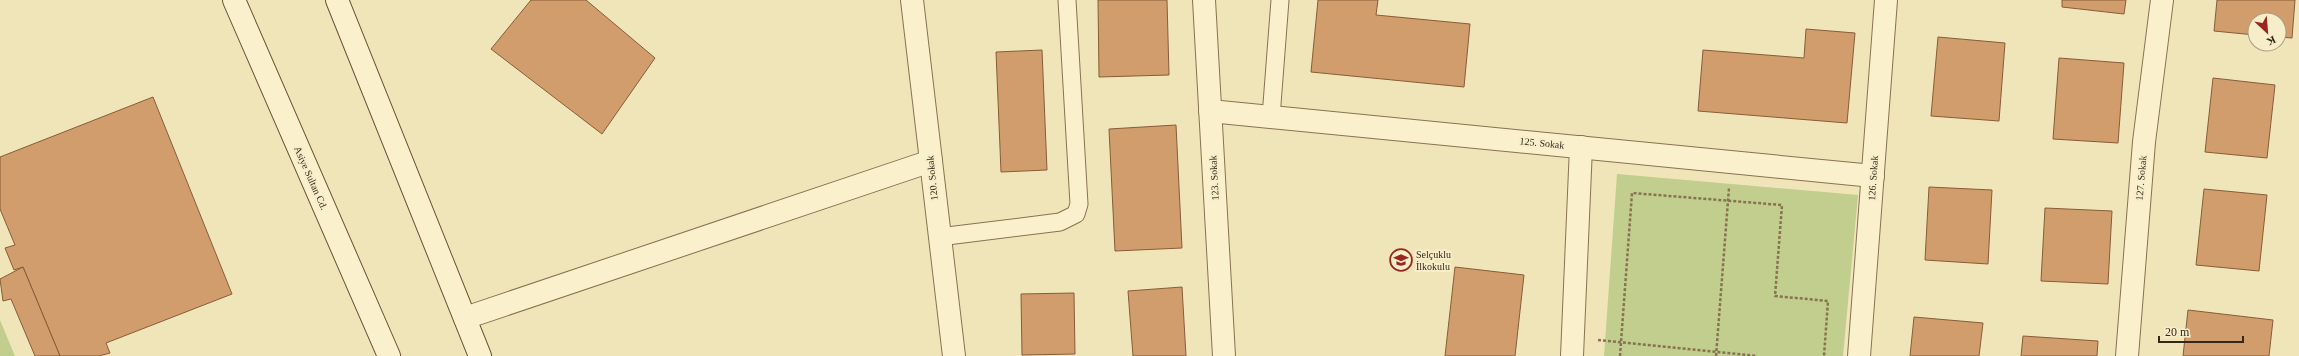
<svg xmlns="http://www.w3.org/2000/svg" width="2299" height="356" viewBox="0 0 2299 356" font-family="'Times New Roman',serif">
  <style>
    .green { fill: #c2ce8d }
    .building { fill: #d19d6c; stroke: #875d37 }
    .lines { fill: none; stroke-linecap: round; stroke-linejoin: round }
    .lane-casing { stroke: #877253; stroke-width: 19 }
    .street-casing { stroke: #877253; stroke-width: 24 }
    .secondary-casing { stroke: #685336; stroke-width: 24 }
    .path { stroke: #877253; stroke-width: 2.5; stroke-dasharray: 3 2; stroke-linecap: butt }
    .lane { stroke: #fbf0cc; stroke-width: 17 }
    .street { stroke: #fbf0cc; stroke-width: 22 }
    .secondary { stroke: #fbf0cc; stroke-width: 22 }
    .labels { text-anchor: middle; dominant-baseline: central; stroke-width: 4; stroke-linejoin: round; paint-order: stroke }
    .street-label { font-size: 10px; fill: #352819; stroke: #f7edc9 }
    .poi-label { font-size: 10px; fill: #352819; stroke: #f7edc9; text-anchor: start }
  </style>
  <rect width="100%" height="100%" fill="#f0e4b9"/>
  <g class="green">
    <polygon points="1617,174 1858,195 1843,356 1604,356"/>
    <polygon points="0,320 15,356 0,356"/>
  </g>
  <g class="building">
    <polygon points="531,0 586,0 655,58 602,134 491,49"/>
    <polygon points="1098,0 1167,0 1169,75 1099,77"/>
    <polygon points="1318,0 1378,0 1376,15 1470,24 1464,87 1311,72"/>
    <polygon points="2062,0 2126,0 2124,14 2062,7"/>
    <polygon points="2217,0 2295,0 2292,38 2279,37 2279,20 2255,20 2255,35 2214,31"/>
    <polygon points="1806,29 1855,33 1847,123 1698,111 1703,50 1804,58"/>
    <polygon points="1938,37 2005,43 1999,121 1931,116"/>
    <polygon points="1042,50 1047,170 1001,172 996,52"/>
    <polygon points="2059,58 2124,63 2118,143 2053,139"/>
    <polygon points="2213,78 2275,85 2267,158 2205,152"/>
    <polygon points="153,97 232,294 106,343 110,353 99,356 60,356 23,267 14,270 5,248 15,245 0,209 0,157"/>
    <polygon points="1176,125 1182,248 1115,251 1109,129"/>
    <polygon points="1929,187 1992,190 1988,264 1925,260"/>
    <polygon points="2204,189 2267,195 2259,271 2196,265"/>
    <polygon points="2045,208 2112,211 2108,284 2041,281"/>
    <polygon points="23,267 60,356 35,356 11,299 3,301 0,279"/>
    <polygon points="1455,267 1524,275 1515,356 1445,356"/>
    <polygon points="1182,287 1186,356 1133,356 1128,291"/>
    <polygon points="1074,293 1075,354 1022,355 1021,294"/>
    <polygon points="2188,310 2273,320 2269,356 2183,356"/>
    <polygon points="1914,317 1983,323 1979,356 1910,356"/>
    <polygon points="2023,336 2098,341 2097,356 2021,356"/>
  </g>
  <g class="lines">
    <g class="lane-casing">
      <g id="lane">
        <polyline points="1271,117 1280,0"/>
        <polyline points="939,237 1060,222 1076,214 1079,204 1067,0"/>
      </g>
    </g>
    <g class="street-casing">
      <g id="street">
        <polyline points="912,0 954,356"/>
        <polyline points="1204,0 1224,356"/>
        <polyline points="1210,111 1873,176"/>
        <polyline points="465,318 931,161"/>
        <polyline points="1572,356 1581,147"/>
        <polyline points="1859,356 1886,0"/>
        <polyline points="2127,356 2144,142 2162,0"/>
      </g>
    </g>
    <g class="secondary-casing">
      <g id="secondary">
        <polyline points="234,0 389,356"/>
        <polyline points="337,0 480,356"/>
      </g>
    </g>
    <g class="path">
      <polyline points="1598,340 1757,356"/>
      <polyline points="1620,356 1632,193 1782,205 1775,296 1828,301 1824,356"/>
      <polyline points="1716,356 1729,188"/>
    </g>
    <use href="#lane" class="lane"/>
    <use href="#street" class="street"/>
    <use href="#secondary" class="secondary"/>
  </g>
  <defs>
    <g id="school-ring" transform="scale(1.15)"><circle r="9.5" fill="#f7edc9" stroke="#99271f" stroke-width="1.5"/><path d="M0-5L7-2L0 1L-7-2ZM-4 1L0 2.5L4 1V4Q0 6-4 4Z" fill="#99271f"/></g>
  </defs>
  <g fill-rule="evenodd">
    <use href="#school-ring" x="1401" y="260"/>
  </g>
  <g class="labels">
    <g class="street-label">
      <text transform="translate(1542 143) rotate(6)">125. Sokak</text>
      <text transform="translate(311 178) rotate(66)">Asiye Sultan Cd.</text>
      <text transform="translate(932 178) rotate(-96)">120. Sokak</text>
      <text transform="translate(1214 178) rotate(-93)">123. Sokak</text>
      <text transform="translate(1873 178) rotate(-86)">126. Sokak</text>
      <text transform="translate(2141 178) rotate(-85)">127. Sokak</text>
    </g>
    <g class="poi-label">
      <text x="1416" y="254">Selçuklu<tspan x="1416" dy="12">İlkokulu</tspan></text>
    </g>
  </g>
  <g transform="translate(2267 32) rotate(154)"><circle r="19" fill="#f7edc9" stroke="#a99e83"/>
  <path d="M0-3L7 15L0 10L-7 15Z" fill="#99271f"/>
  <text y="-6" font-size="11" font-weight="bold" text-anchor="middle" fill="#352819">K</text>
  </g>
  <path d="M2159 336v6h84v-6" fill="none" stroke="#352819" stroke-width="2"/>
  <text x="2165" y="336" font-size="12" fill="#352819" stroke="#f7edc9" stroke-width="3" paint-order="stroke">20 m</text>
</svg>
